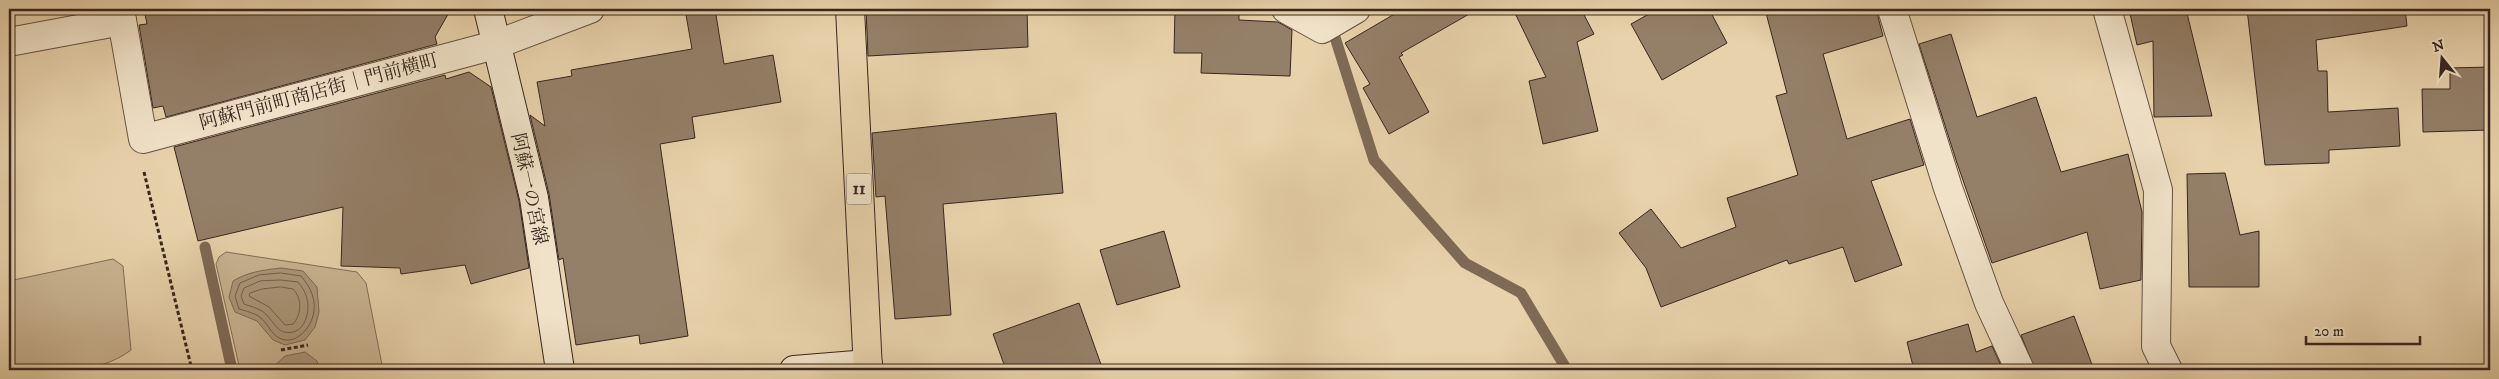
<svg xmlns="http://www.w3.org/2000/svg" width="2499" height="379" viewBox="0 0 2499 379" font-family="'IM FELL DW Pica','Noto Serif JP',serif">
  <style>
    .green { fill: #cab593; stroke: #816e59 }
    .water { fill: #ac987b; stroke: #7e6a56 }
    .lines { fill: none; stroke-linecap: round; stroke-linejoin: round }
    .shore { stroke: #725f4d; stroke-width: 1 }
    .stream { stroke: #7e6a56; stroke-width: 11 }
    .building { fill: #947f68; stroke: #38261f }
    .street-casing { stroke: #645142; stroke-width: 30 }
    .secondary-casing { stroke: #38261f; stroke-width: 30 }
    .primary-casing { stroke: #38261f; stroke-width: 30 }
    .path { stroke: #38261f; stroke-width: 3; stroke-dasharray: 4 2.5; stroke-linecap: butt }
    .street { stroke: #f0e2c8; stroke-width: 28 }
    .secondary { stroke: #f0e2c8; stroke-width: 28 }
    .primary { stroke: #e8d2ab; stroke-width: 28 }
    .labels { text-anchor: middle; dominant-baseline: central; stroke-width: 5; stroke-linejoin: round; paint-order: stroke }
    .shield { fill: #f0e2c8; stroke: #6f5e52; stroke-width: 1 }
    .shield-label { font-size: 18px; font-weight: bold; fill: #38261f }
    .street-label { font-size: 19px; fill: #38261f; stroke: #f0e2c8 }
  </style>
  <rect width="100%" height="100%" fill="#e8d2ab"/>
  <filter id="stains"><feTurbulence type="fractalNoise" baseFrequency=".004" numOctaves="4"/><feColorMatrix values="0 0 0 0 .2 0 0 0 0 .09 0 0 0 0 .02 0 0 0 .5 -.17"/></filter>
  <radialGradient id="worn" r=".72"><stop offset=".6" stop-color="#630" stop-opacity="0"/><stop offset="1" stop-color="#630" stop-opacity=".3"/></radialGradient>
  <g class="green">
    <polygon points="226,252 357,272 366,283 383,370 240,370 216,264 219,257"/>
    <path d="M113 259 123 266 131 350C97 376 52 370 11 370L9 367V281Z"/>
  </g>
  <g class="water">
    <path d="M281 268 303 271 317 287 319 312 315 327 305 340 285 345 273 340 257 321 235 312 229 297 233 281C248 272 263 270 281 268Z"/>
    <polygon points="305,352 317,361 320,370 270,370 285,356"/>
  </g>
  <g class="lines">
    <g class="shore">
      <path d="M281 273 301 276C311 288 317 300 313 316 309 331 292 348 276 336 270 331 267 323 261 318 255 313 246 311 239 309L235 296 240 283 259 275Z"/>
      <path d="M281 280 298 282C306 291 310 303 307 315 305 323 301 330 293 332 276 336 274 319 262 311 257 308 250 306 244 304L241 296 244 288 260 281Z"/>
      <path d="M281 287 293 289C302 298 302 314 293 324L285 325 269 307 249 296 250 293 262 289Z"/>
    </g>
    <g class="stream">
      <polyline points="1326,9 1374,160 1465,263 1521,293 1567,370"/>
      <polyline points="205,247 232,370"/>
    </g>
  </g>
  <g class="building">
    <polygon points="144,9 451,9 435,37 437,44 166,117 163,106 153,108 139,25 147,24"/>
    <polygon points="685,9 715,9 724,64 773,55 781,102 692,117 695,138 660,144 688,336 640,344 639,335 576,345 563,258 559,260 549,194 530,115 545,126 537,82 572,76 571,70 692,49"/>
    <polygon points="866,9 1027,9 1028,47 868,56"/>
    <polygon points="1175,9 1239,9 1239,20 1278,22 1292,30 1290,76 1201,73 1202,53 1174,53"/>
    <polygon points="1403,9 1478,9 1401,53 1403,55 1399,57 1429,112 1389,134 1363,88 1370,84 1345,43"/>
    <polygon points="1513,9 1581,9 1594,34 1577,42 1598,131 1543,144 1529,81 1546,77"/>
    <polygon points="1658,9 1709,9 1727,43 1662,80 1631,24"/>
    <polygon points="1765,9 1876,9 1883,36 1823,54 1847,139 1910,119 1924,165 1871,181 1902,265 1855,282 1843,247 1789,264 1787,260 1661,307 1646,268 1619,233 1651,209 1681,248 1736,227 1727,198 1798,175 1776,96 1787,93"/>
    <polygon points="2129,9 2186,9 2212,116 2154,117 2153,41 2137,45"/>
    <polygon points="2247,9 2405,9 2407,26 2316,40 2318,71 2327,71 2328,112 2398,108 2400,146 2329,150 2329,163 2265,165"/>
    <polygon points="1951,34 1977,117 2036,97 2061,172 2128,154 2142,212 2141,280 2100,289 2087,232 1992,263 1957,163 1919,44"/>
    <polygon points="2490,67 2490,130 2423,132 2422,89 2450,89 2450,68"/>
    <polygon points="469,72 491,87 519,201 529,268 471,284 465,265 401,274 400,268 341,266 343,207 198,241 174,147 445,75 446,79"/>
    <polygon points="1056,113 1063,193 943,204 951,315 895,319 885,196 876,197 872,133"/>
    <polygon points="2225,173 2240,235 2259,231 2259,287 2189,287 2187,174"/>
    <polygon points="1164,231 1180,287 1117,305 1100,250"/>
    <polygon points="1079,303 1103,370 1006,370 993,334"/>
    <polygon points="2074,316 2094,370 2035,370 2021,335"/>
    <polygon points="1968,324 1976,352 1992,346 2003,370 1914,370 1907,342"/>
  </g>
  <g class="lines">
    <g class="street-casing">
      <g id="street">
        <polyline points="120,9 143,139 495,45 590,9"/>
        <polyline points="1286,9 1322,29 1356,9"/>
        <polyline points="1892,9 1948,188 1989,303 2020,370"/>
        <polyline points="2107,9 2158,190 2156,346 2168,370"/>
        <polyline points="9,42 122,21"/>
      </g>
    </g>
    <g class="secondary-casing">
      <g id="secondary">
        <polyline points="488,9 534,198 560,370"/>
        <polyline points="794,370 868,364"/>
      </g>
    </g>
    <g class="primary-casing">
      <polyline id="primary" points="850,9 868,370"/>
    </g>
    <g class="path">
      <polyline points="144,172 192,370"/>
      <polyline points="281,350 308,345"/>
    </g>
    <use href="#street" class="street"/>
    <use href="#secondary" class="secondary"/>
    <use href="#primary" class="primary"/>
  </g>
  <g class="labels">
    <rect class="shield" x="846.5" y="173.5" width="25" height="31" rx="4"/>
    <g class="shield-label">
      <text x="859" y="189">11</text>
    </g>
    <g class="street-label">
      <text transform="translate(319 92) rotate(-15)">阿蘇門前町商店街｜門前横町</text>
      <text transform="translate(529 189) rotate(78)">阿蘇一の宮線</text>
    </g>
  </g>
  <rect width="2499" height="379" fill="none" stroke="#e8d2ab" stroke-width="30"/>
  <rect x="10" y="10" width="2479" height="359" fill="none" stroke="#38261f" stroke-width="2.5"/>
  <rect x="15" y="15" width="2469" height="349" fill="none" stroke="#38261f"/>
  <g transform="translate(2442 58) rotate(343)" stroke="#f0e2c8" stroke-width="4" paint-order="stroke">
  <path d="M0-4L9 19L0 12L-9 19Z" fill="#38261f"/>
  <text y="-8" font-size="14" font-weight="bold" text-anchor="middle" fill="#38261f">N</text>
  </g>
  <path d="M2306 336v8h114v-8" fill="none" stroke="#38261f" stroke-width="2.5"/>
  <text x="2314" y="336" font-size="15" fill="#38261f" stroke="#f0e2c8" stroke-width="4" paint-order="stroke">20 m</text>
  <rect width="100%" height="100%" filter="url(#stains)"/>
  <rect width="100%" height="100%" fill="url(#worn)"/>
</svg>
